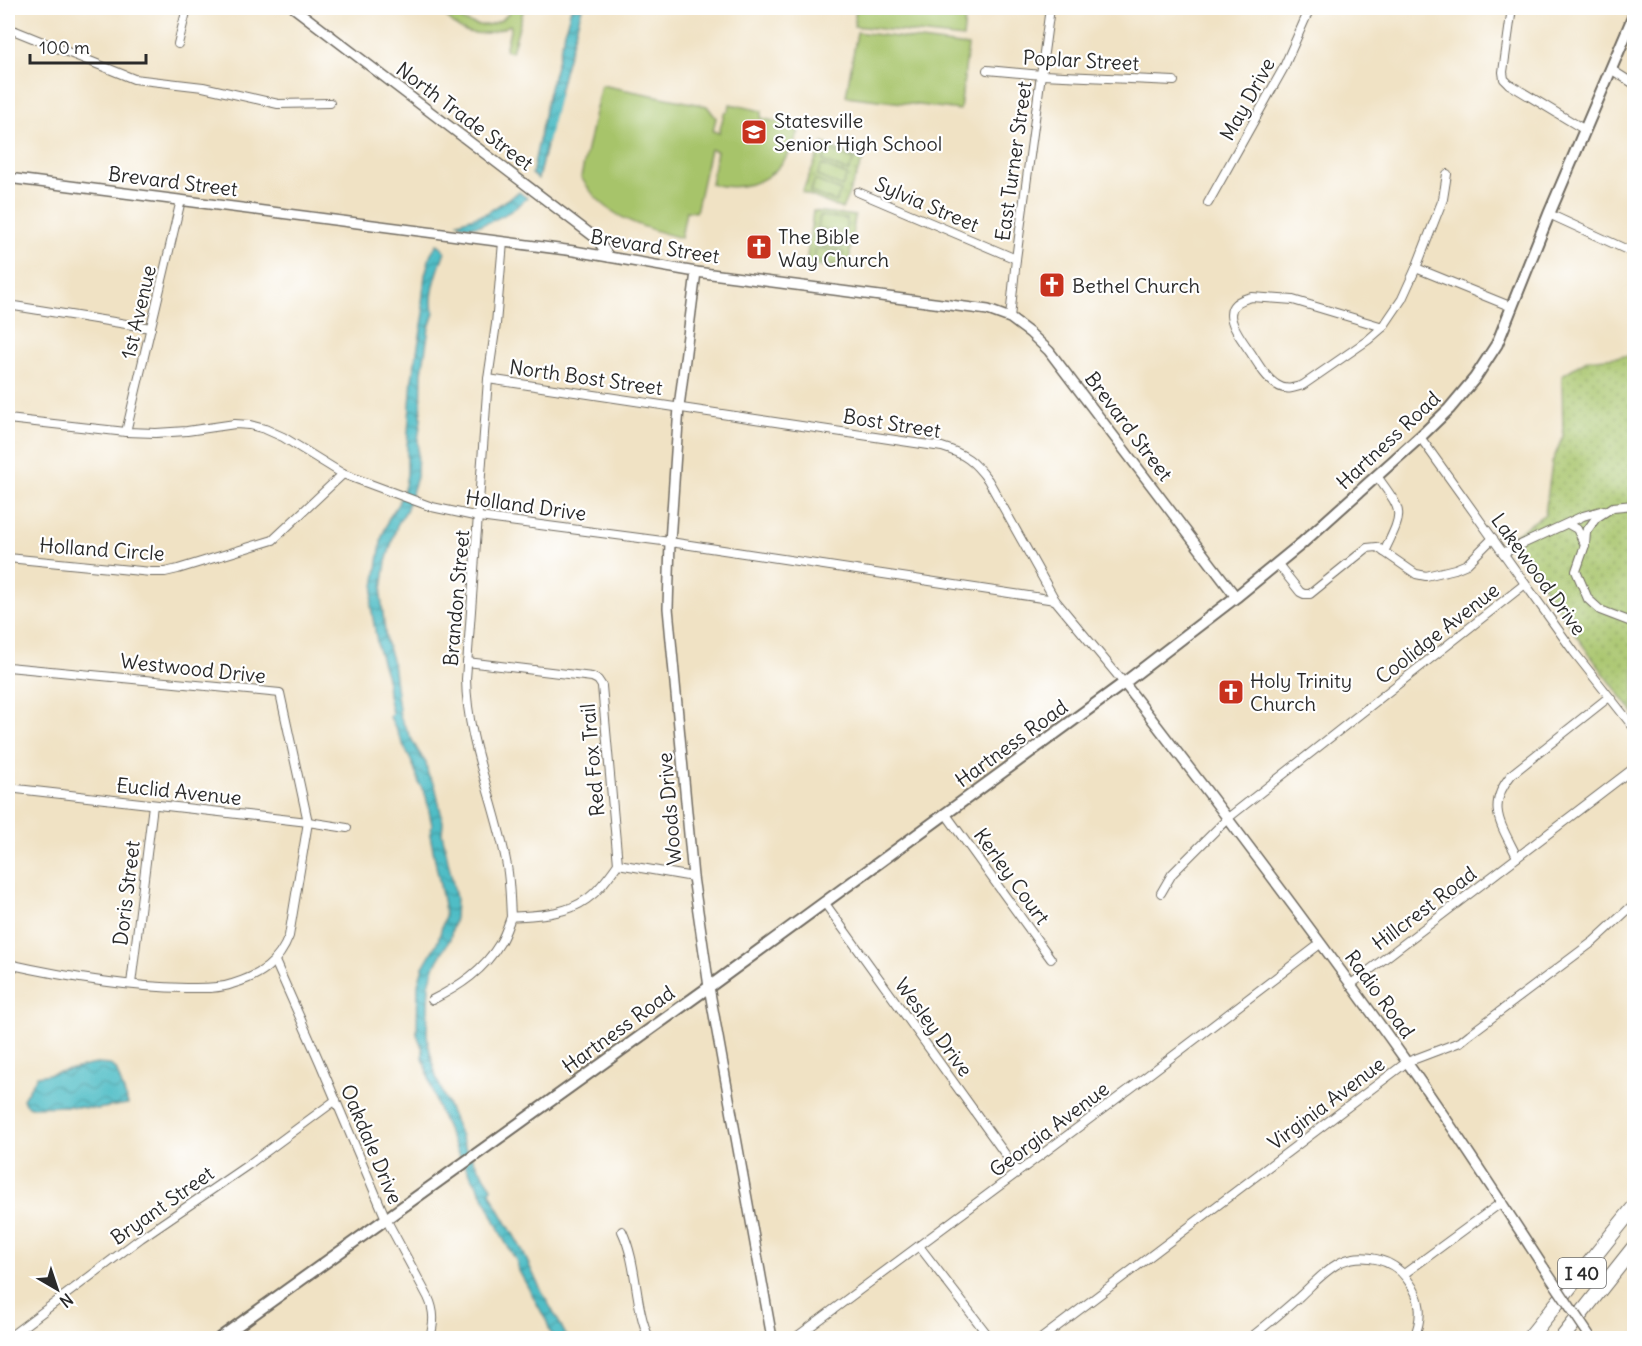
<svg xmlns="http://www.w3.org/2000/svg" width="1642" height="1346" viewBox="0 0 1642 1346" font-family="Delius,sans-serif">
  <style>
    .park { fill: url(#park-dots); stroke: #69784b; stroke-width: 1.5 }
    .pitch { fill: #a7c46b; stroke: #69784b; stroke-width: 1.5 }
    .water { fill: url(#water-waves); stroke: #3d7478; stroke-width: 1.5 }
    .lines { fill: none; stroke-linecap: round; stroke-linejoin: round }
    .stream { stroke: #4fbdc6; stroke-width: 2 }
    .minor-casing { stroke: #706b61; stroke-width: 10 }
    .tertiary-casing { stroke: #706b61; stroke-width: 12 }
    .secondary-casing { stroke: #706b61; stroke-width: 14 }
    .motorway-casing { stroke: #706b61; stroke-width: 16 }
    .minor { stroke: #fff; stroke-width: 8 }
    .tertiary { stroke: #fff; stroke-width: 9 }
    .secondary { stroke: #fff; stroke-width: 10 }
    .motorway { stroke: #fff; stroke-width: 14 }
    .tertiary-bridge-casing { stroke: #706b61; stroke-width: 12; stroke-linecap: butt }
    .tertiary-bridge { stroke: #fff; stroke-width: 9 }
    .labels { text-anchor: middle; dominant-baseline: central; stroke-width: 4.5; stroke-linejoin: round; paint-order: stroke }
    .shield { fill: #fff; stroke: #6b6b6b; stroke-width: 1.5 }
    .shield-label { font-size: 18px; font-weight: bold; fill: #2b2b2b }
    .street-label { font-size: 20px; fill: #2b2b2b; stroke: #fff }
    .poi-label { font-size: 20px; fill: #2b2b2b; stroke: #fff; text-anchor: start }
  </style>
  <defs>
    <pattern id="park-dots" width="8" height="8" patternUnits="userSpaceOnUse" patternTransform="scale(1.5)"><rect width="8" height="8" fill="#a7c46b"/><path d="M2 2h.1M6 6h.1" fill="none" stroke="#889f58" stroke-width="1.8" stroke-linecap="round"/></pattern>
    <pattern id="water-waves" width="16" height="10" patternUnits="userSpaceOnUse" patternTransform="scale(1.5)"><rect width="16" height="10" fill="#4fbdc6"/><path d="M0 5q4-4 8 0t8 0" fill="none" stroke="#429aa1"/></pattern>
  </defs>
  <rect width="100%" height="100%" fill="#fff"/>
  <filter id="ink" filterUnits="userSpaceOnUse"><feTurbulence type="fractalNoise" baseFrequency=".0167" numOctaves="2"/><feDisplacementMap in="SourceGraphic" scale="12" xChannelSelector="R" yChannelSelector="G"/><feConvolveMatrix kernelMatrix="1 2 1 2 8 2 1 2 1" color-interpolation-filters="sRGB"/></filter>
  <filter id="wash" filterUnits="userSpaceOnUse"><feTurbulence type="fractalNoise" baseFrequency=".008" numOctaves="4" result="noise"/><feDisplacementMap in="SourceGraphic" scale="24" xChannelSelector="R" yChannelSelector="G"/><feGaussianBlur stdDeviation="1.35" result="paint"/><feColorMatrix in="noise" values="0 0 0 0 0 0 0 0 0 0 0 0 0 0 0 0 0 1.4 0 .05"/><feComposite in="paint" operator="in"/></filter>
  <g filter="url(#wash)">
    <rect width="100%" height="100%" fill="#f0e2c4"/>
    <g class="park">
      <polygon points="823,143 863,160 842,209 802,192"/>
      <polygon points="813,211 855,216 848,269 806,264"/>
      <polygon points="1634,355 1634,714 1582,644 1511,537 1545,514 1552,463 1563,436 1562,375 1587,360"/>
    </g>
    <g class="pitch">
      <path d="M441 8H451C467 31 497 31 513 8H524L512 52 505 50 511 27 510 25C482 39 457 37 441 8Z"/>
      <polygon points="856,8 966,8 963,38 854,26"/>
      <polygon points="857,32 968,46 960,110 846,96"/>
      <path d="M601 85 707 106 716 118 713 131 719 133 724 114 729 110 730 104 762 111 761 118 800 127C787 171 757 195 711 184L717 151 710 149 696 212 686 211 681 238C638 226 604 217 581 177Z"/>
      <polygon points="828,150 854,160 848,172 823,161"/>
      <polygon points="822,165 847,175 842,187 817,176"/>
      <polygon points="815,180 841,191 836,202 810,192"/>
      <polygon points="820,216 847,219 845,232 818,228"/>
      <polygon points="818,232 845,236 843,248 816,245"/>
      <polygon points="816,248 843,252 841,265 814,261"/>
    </g>
    <g class="water">
      <polygon points="571,8 582,8 564,72 538,179 532,174 548,96"/>
      <path d="M519 192 527 198C514 211 474 236 458 222L487 213Z"/>
      <path d="M437 244 441 246 445 251C440 265 427 298 434 313L429 328 422 373 421 420 418 440 417 477 406 511 397 525 386 562 381 596 386 641 393 663 400 717 418 751 426 763 428 775 435 785 443 822 442 833 456 898 455 918 450 939 434 967 429 985 427 1032 428 1043 436 1077 466 1149 492 1187 490 1192C500 1214 514 1233 524 1254 531 1269 537 1283 545 1297 552 1311 561 1324 567 1338H556L550 1332 547 1322 519 1271 516 1260 504 1240 483 1195 457 1152 437 1106 423 1057V1050L417 1034 418 984 423 967 438 941 445 916 444 905 430 835 432 825 426 796 419 783 414 767 390 717 392 713 388 695 387 678 378 648 371 606 373 593 382 537 389 518 398 504 405 486 407 474V446L412 379 424 314 422 303 425 275 431 253Z"/>
      <path d="M97 1064 110 1065 116 1069 128 1104 97 1109 68 1106 30 1107 25 1104 23 1099 37 1076C57 1074 77 1067 97 1064Z"/>
    </g>
    <g class="lines">
      <polyline class="stream" points="547,141 558,94"/>
    </g>
  </g>
  <g filter="url(#ink)">
    <g class="lines">
      <g class="minor-casing">
        <g id="minor">
          <polyline points="1512,8 1503,72 1504,79 1509,84 1585,130"/>
          <polyline points="8,28 134,79 203,87 278,104 330,103"/>
          <polyline points="178,44 187,8"/>
          <polyline points="987,70 1042,75 1174,81"/>
          <polyline points="1612,70 1634,84"/>
          <polyline points="858,192 1016,259"/>
          <polyline points="1208,203 1283,69 1310,8"/>
          <polyline points="1549,214 1634,253"/>
          <path d="M503 242 496 324 488 379 466 679C467 744 496 803 507 866 510 883 510 900 511 917"/>
          <polyline points="1416,268 1512,307"/>
          <path d="M1252 297 1293 300 1383 327 1368 340 1303 385C1294 388 1286 391 1277 385 1266 378 1258 364 1251 353 1238 334 1213 305 1252 297Z"/>
          <polyline points="8,305 151,328"/>
          <polyline points="1010,318 1016,259 1050,8"/>
          <polyline points="1383,327 1402,299 1416,268 1443,199 1447,174"/>
          <path d="M488 379 942 447C965 454 974 461 988 480L1055 600 1124 683"/>
          <polyline points="8,419 126,432 156,433 187,431 235,424 250,425 265,429 283,437 343,474 432,507 479,517 670,542 1055,600"/>
          <polyline points="126,432 181,200"/>
          <polyline points="1420,437 1574,652 1634,728"/>
          <path d="M1377 476C1404 514 1404 510 1384 552"/>
          <polyline points="1634,505 1613,507 1596,518 1586,532 1585,545 1576,571 1588,599 1600,610 1634,623"/>
          <polyline points="1568,524 1577,529 1585,545"/>
          <polyline points="1503,553 1583,516 1604,510"/>
          <polyline points="8,558 151,572 165,572 178,569 273,540 343,474"/>
          <polyline points="1277,563 1300,592 1304,594 1310,594 1367,548 1377,547 1416,574 1426,576 1455,569 1467,564 1493,538"/>
          <polyline points="467,662 592,677 598,680 602,686 618,864"/>
          <path d="M8 667 280 693 308 822 289 936C279 963 260 976 232 984 218 989 201 988 186 988 126 987 66 977 8 964"/>
          <polyline points="8,788 308,822 347,828"/>
          <polyline points="945,813 1051,959"/>
          <path d="M1517 857C1501 824 1485 806 1512 774L1609 697"/>
          <polyline points="1161,893 1172,874 1228,818 1525,584"/>
          <polyline points="824,902 1018,1172"/>
          <path d="M275 961 320 1063 386 1219 428 1297C435 1312 434 1323 430 1338"/>
          <polyline points="131,984 153,805"/>
          <polyline points="1350,985 1634,768"/>
          <path d="M432 1000C460 986 484 970 500 943 505 935 508 925 511 917 537 915 565 915 587 899 600 890 609 876 618 864L693 877"/>
          <path d="M622 1231C638 1265 634 1305 649 1338"/>
          <polyline points="919,1246 990,1338"/>
          <polyline points="1404,1274 1502,1202"/>
          <polyline points="8,1338 141,1238 248,1165 336,1100"/>
          <polyline points="795,1338 1135,1085 1320,944"/>
          <polyline points="1042,1338 1407,1062 1460,1042 1470,1034 1594,941 1634,904"/>
          <path d="M1250 1338C1267 1325 1283 1311 1299 1297 1312 1285 1325 1270 1341 1262 1363 1252 1393 1259 1407 1279 1422 1298 1423 1316 1414 1338"/>
        </g>
      </g>
      <g class="tertiary-casing">
        <g id="tertiary">
          <polyline points="294,8 597,239 609,257"/>
          <polyline points="8,178 574,251 696,272 988,310 1010,318 1030,333 1049,351 1236,597"/>
          <polyline points="696,272 679,407 670,542 668,608 693,877 709,987 772,1338"/>
          <path d="M1124 683C1220 807 1315 933 1406 1061 1454 1128 1499 1199 1544 1268"/>
        </g>
      </g>
      <g class="secondary-casing">
        <polyline id="secondary" points="220,1338 709,987 1124,683 1236,597 1301,544 1420,437 1449,409 1475,378 1497,344 1549,214 1634,15"/>
      </g>
      <g class="motorway-casing">
        <g id="motorway">
          <polyline points="1529,1338 1634,1207"/>
          <polyline points="1562,1338 1634,1247"/>
        </g>
      </g>
      <use href="#minor" class="minor"/>
      <use href="#tertiary" class="tertiary"/>
      <use href="#secondary" class="secondary"/>
      <use href="#motorway" class="motorway"/>
      <g class="tertiary-bridge-casing">
        <polyline id="tertiary-bridge" points="1544,1268 1591,1338"/>
      </g>
      <use href="#tertiary-bridge" class="tertiary-bridge"/>
    </g>
  </g>
  <defs>
    <g id="school-square" transform="scale(1.35)"><rect x="-9" y="-9" width="18" height="18" rx="4" fill="#c8321e" stroke="#fff"/><path d="M0-5L7-2L0 1L-7-2ZM-4 1L0 2.5L4 1V4Q0 6-4 4Z" fill="#fff"/></g>
    <g id="church-square" transform="scale(1.35)"><rect x="-9" y="-9" width="18" height="18" rx="4" fill="#c8321e" stroke="#fff"/><path d="M-1.2-6h2.4v3.5h3.3v2.4h-3.3V6h-2.4V-.1h-3.3v-2.4h3.3Z" fill="#fff"/></g>
  </defs>
  <g fill-rule="evenodd">
    <use href="#school-square" x="754" y="132"/>
    <use href="#church-square" x="759" y="247"/>
    <use href="#church-square" x="1052" y="285"/>
    <use href="#church-square" x="1231" y="692"/>
  </g>
  <g class="labels">
    <rect class="shield" x="1558" y="1258" width="48" height="30" rx="4.5"/>
    <g class="shield-label">
      <text x="1582" y="1273">I 40</text>
    </g>
    <g class="street-label">
      <text transform="translate(1081 60) rotate(3)">Poplar Street</text>
      <text transform="translate(1247 99) rotate(-61)">May Drive</text>
      <text transform="translate(465 116) rotate(37)">North Trade Street</text>
      <text transform="translate(1013 161) rotate(-82)">East Turner Street</text>
      <text transform="translate(173 181) rotate(7)">Brevard Street</text>
      <text transform="translate(927 204) rotate(23)">Sylvia Street</text>
      <text transform="translate(655 246) rotate(9)">Brevard Street</text>
      <text transform="translate(138 312) rotate(-77)">1st Avenue</text>
      <text transform="translate(586 377) rotate(8)">North Bost Street</text>
      <text transform="translate(892 423) rotate(9)">Bost Street</text>
      <text transform="translate(1129 426) rotate(53)">Brevard Street</text>
      <text transform="translate(1388 440) rotate(-43)">Hartness Road</text>
      <text transform="translate(526 505) rotate(8)">Holland Drive</text>
      <text transform="translate(102 549) rotate(4)">Holland Circle</text>
      <text transform="translate(1539 574) rotate(54)">Lakewood Drive</text>
      <text transform="translate(456 598) rotate(-85)">Brandon Street</text>
      <text transform="translate(1437 633) rotate(-38)">Coolidge Avenue</text>
      <text transform="translate(193 668) rotate(6)">Westwood Drive</text>
      <text transform="translate(1011 743) rotate(-36)">Hartness Road</text>
      <text transform="translate(592 760) rotate(-95)">Red Fox Trail</text>
      <text transform="translate(179 791) rotate(6)">Euclid Avenue</text>
      <text transform="translate(669 809) rotate(-95)">Woods Drive</text>
      <text transform="translate(1012 876) rotate(54)">Kerley Court</text>
      <text transform="translate(126 893) rotate(-83)">Doris Street</text>
      <text transform="translate(1424 908) rotate(-37)">Hillcrest Road</text>
      <text transform="translate(1380 994) rotate(54)">Radio Road</text>
      <text transform="translate(934 1027) rotate(54)">Wesley Drive</text>
      <text transform="translate(618 1029) rotate(-36)">Hartness Road</text>
      <text transform="translate(1326 1103) rotate(-37)">Virginia Avenue</text>
      <text transform="translate(1049 1129) rotate(-37)">Georgia Avenue</text>
      <text transform="translate(372 1144) rotate(67)">Oakdale Drive</text>
      <text transform="translate(162 1205) rotate(-35)">Bryant Street</text>
    </g>
    <g class="poi-label">
      <text x="774" y="120">Statesville<tspan x="774" dy="23">Senior High School</tspan></text>
      <text x="778" y="236">The Bible<tspan x="778" dy="23">Way Church</tspan></text>
      <text x="1072" y="285">Bethel Church</text>
      <text x="1250" y="680">Holy Trinity<tspan x="1250" dy="23">Church</tspan></text>
    </g>
  </g>
  <rect width="1642" height="1346" fill="none" stroke="#fff" stroke-width="30"/>
  <g transform="translate(57 1289) rotate(141)" stroke="#ffffff" stroke-width="4.5" paint-order="stroke">
  <path d="M0-4.5L10 22L0 15L-10 22Z" fill="#2b2b2b"/>
  <text y="-9" font-size="16" font-weight="bold" text-anchor="middle" fill="#2b2b2b">N</text>
  </g>
  <path d="M30 54v9h116v-9" fill="none" stroke="#2b2b2b" stroke-width="3"/>
  <text x="39" y="54" font-size="18" fill="#2b2b2b" stroke="#ffffff" stroke-width="4.5" paint-order="stroke">100 m</text>
</svg>
